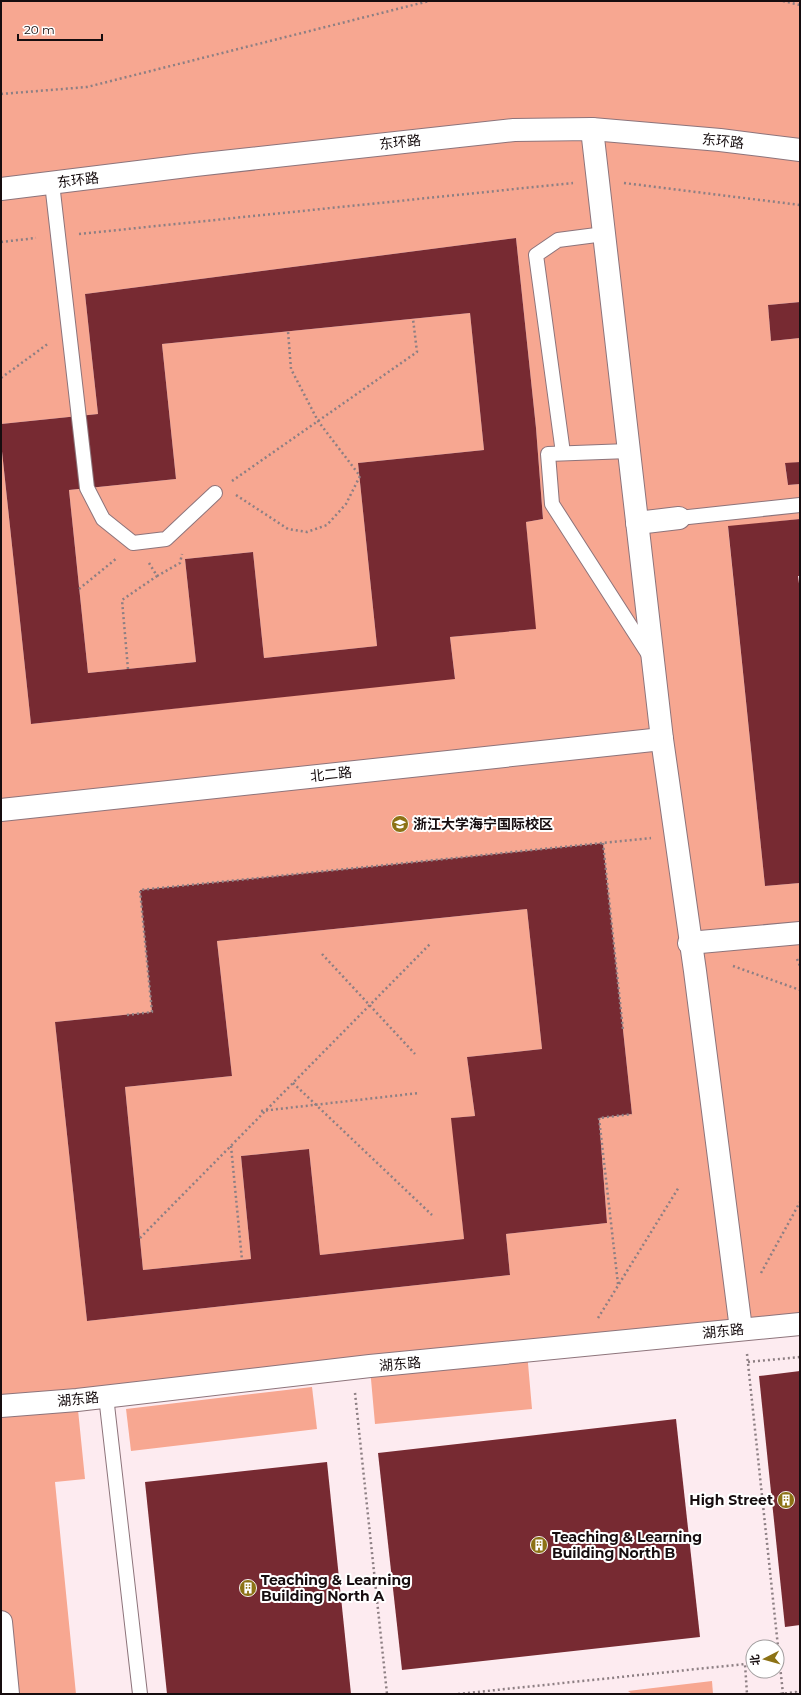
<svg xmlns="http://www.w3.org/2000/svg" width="801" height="1695" viewBox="0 0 801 1695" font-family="Montserrat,'Noto Sans SC',sans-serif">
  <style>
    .green { fill: #f7a791; fill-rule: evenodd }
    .building { fill: #772a32; fill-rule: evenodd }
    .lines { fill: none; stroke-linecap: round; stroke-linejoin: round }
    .lane-casing { stroke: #8d747b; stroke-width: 16 }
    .street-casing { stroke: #8d747b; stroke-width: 24 }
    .path { stroke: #8d7f83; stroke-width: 2.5; stroke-dasharray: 2 3; stroke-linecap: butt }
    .lane { stroke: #fff; stroke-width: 14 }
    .street { stroke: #fff; stroke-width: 22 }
    .labels { text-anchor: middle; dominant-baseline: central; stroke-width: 4; stroke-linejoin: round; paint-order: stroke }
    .street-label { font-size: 14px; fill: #160d0f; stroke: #fff }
    .poi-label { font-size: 14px; font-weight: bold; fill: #160d0f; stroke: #fff; text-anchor: start }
  </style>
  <rect width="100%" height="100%" fill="#fdebf0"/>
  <g class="green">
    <path d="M1 1H800V302L768 305 771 341 800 338V462L785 464 788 485 800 484V519L728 527 765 886 800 883V1324L527 1352 532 1409 375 1424 370 1368 77 1400 85 1479 55 1482 76 1694H9L1 1623V442L31 724 455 678 450 637 535 629 526 522 543 519 536 428 516 238 85 294 98 414 1 424ZM603 843 632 1114 599 1118 607 1223 506 1234 510 1275 87 1321 55 1022 152 1012 140 890Z"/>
    <polygon points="470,313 484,450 358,463 377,646 264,658 253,552 185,559 196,662 88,673 69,490 176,479 162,344"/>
    <polygon points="527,909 542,1049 467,1057 475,1116 452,1118 464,1239 320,1255 309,1149 241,1156 251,1259 143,1270 125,1087 232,1076 217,941"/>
    <polygon points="312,1387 317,1429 131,1451 126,1409"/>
    <polygon points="712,1681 713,1694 632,1694 628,1691"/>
  </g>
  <g class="building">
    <path d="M516 238 536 428 543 519 526 522 536 629 450 637 455 679 31 724 1 442V424L98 414 85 294ZM470 313 484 450 358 463 377 646 264 658 253 552 185 559 196 662 88 673 69 490 176 479 162 344Z"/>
    <polygon points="800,302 800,338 771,341 768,305"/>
    <polygon points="800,462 800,484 788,485 785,463"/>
    <polygon points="800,519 800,576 798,576 800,591 800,883 765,886 728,526"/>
    <path d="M603 843 632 1114 599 1118 607 1223 506 1234 510 1275 87 1321 55 1022 152 1012 140 890ZM527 909 542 1049 467 1057 475 1116 451 1118 464 1239 320 1255 309 1149 241 1156 251 1259 143 1270 125 1087 232 1076 217 941Z"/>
    <polygon points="800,1371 800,1625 785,1627 759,1376"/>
    <polygon points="676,1419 700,1637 402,1670 378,1453"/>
    <polygon points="327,1462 351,1694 167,1694 145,1482"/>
  </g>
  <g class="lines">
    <g class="lane-casing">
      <g id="lane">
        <polyline points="52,183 87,488 103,519 133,543 166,539 215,493"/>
        <polyline points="629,451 548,454 552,504 649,655"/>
        <polyline points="563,453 536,255 558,240 604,234"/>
        <polyline points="679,518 800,505"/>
        <polyline points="106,1396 140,1694"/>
      </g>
    </g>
    <g class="street-casing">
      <g id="street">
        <polyline points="592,129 662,739 695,971 741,1329"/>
        <polyline points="1,189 195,165 514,130 592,129 720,140 800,150"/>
        <polyline points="637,523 679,518"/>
        <polyline points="1,810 662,739"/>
        <polyline points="689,943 800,933"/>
        <polyline points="1,1406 77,1400 370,1366 800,1324"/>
        <polyline points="1,1622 8,1694"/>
      </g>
    </g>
    <g class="path">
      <polyline points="783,1 800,5"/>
      <polyline points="1,94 87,87 429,1"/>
      <polyline points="624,183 800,205"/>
      <polyline points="79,234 573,183"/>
      <polyline points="1,242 36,238"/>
      <polyline points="1,378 49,343"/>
      <polyline points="232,481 417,352 413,319"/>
      <polyline points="236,495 288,529 307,532 327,525 346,504 360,476 318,421 291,369 288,331"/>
      <polyline points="157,576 180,563 182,554"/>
      <polyline points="79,589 117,558"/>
      <polyline points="128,669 122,600 157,576 149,563"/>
      <polyline points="603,843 623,1030"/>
      <polyline points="322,954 415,1054"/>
      <polyline points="797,959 800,966"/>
      <polyline points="733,966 800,990"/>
      <polyline points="127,1015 152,1012 140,890 651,838"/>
      <polyline points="293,1083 432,1215"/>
      <polyline points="261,1111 419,1093"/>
      <polyline points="231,1146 242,1260"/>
      <polyline points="140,1238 431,943"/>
      <polyline points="761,1273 800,1202"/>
      <polyline points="618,1284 599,1118 632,1114"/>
      <polyline points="598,1318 679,1187"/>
      <polyline points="747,1354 783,1694"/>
      <polyline points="748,1362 800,1357"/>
      <polyline points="355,1393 387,1694"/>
      <polyline points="458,1694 745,1664 747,1694"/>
      <polyline points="780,1694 796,1692 797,1694"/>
    </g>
    <use href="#lane" class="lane"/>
    <use href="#street" class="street"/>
  </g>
  <defs>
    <g id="university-disc" transform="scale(0.9)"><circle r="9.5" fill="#8c7215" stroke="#fff"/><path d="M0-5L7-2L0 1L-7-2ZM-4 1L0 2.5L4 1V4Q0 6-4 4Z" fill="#fff"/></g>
    <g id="building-disc" transform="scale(0.9)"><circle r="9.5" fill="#8c7215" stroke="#fff"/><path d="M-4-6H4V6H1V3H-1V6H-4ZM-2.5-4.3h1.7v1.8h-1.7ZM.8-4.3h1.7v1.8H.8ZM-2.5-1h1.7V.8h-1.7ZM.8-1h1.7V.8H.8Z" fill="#fff"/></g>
  </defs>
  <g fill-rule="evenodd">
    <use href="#university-disc" x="400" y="824"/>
    <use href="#building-disc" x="786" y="1500"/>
    <use href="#building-disc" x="539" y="1545"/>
    <use href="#building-disc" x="248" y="1588"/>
  </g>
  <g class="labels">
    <g class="street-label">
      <text transform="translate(723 141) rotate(6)">东环路</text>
      <text transform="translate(400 142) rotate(-6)">东环路</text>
      <text transform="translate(78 180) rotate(-7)">东环路</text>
      <text transform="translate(331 774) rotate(-6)">北二路</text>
      <text transform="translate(723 1331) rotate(-6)">湖东路</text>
      <text transform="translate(400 1364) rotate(-5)">湖东路</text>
      <text transform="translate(78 1399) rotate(-6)">湖东路</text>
    </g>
    <g class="poi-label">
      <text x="413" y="824">浙江大学海宁国际校区</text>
      <text x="773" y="1500" text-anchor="end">High Street</text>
      <text x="552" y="1537">Teaching &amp; Learning<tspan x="552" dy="16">Building North B</tspan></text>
      <text x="261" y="1580">Teaching &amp; Learning<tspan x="261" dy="16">Building North A</tspan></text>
    </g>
  </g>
  <rect width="801" height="1695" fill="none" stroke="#160d0f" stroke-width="4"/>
  <g transform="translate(765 1659) rotate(264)"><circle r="19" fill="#ffffff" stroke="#a29e9f"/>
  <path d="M0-3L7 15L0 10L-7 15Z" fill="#8c7215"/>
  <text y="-6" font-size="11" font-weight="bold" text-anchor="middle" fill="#160d0f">北</text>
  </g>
  <path d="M18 34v6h84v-6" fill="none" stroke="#160d0f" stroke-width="2"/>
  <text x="24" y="34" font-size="12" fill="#160d0f" stroke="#ffffff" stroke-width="3" paint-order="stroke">20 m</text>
</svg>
